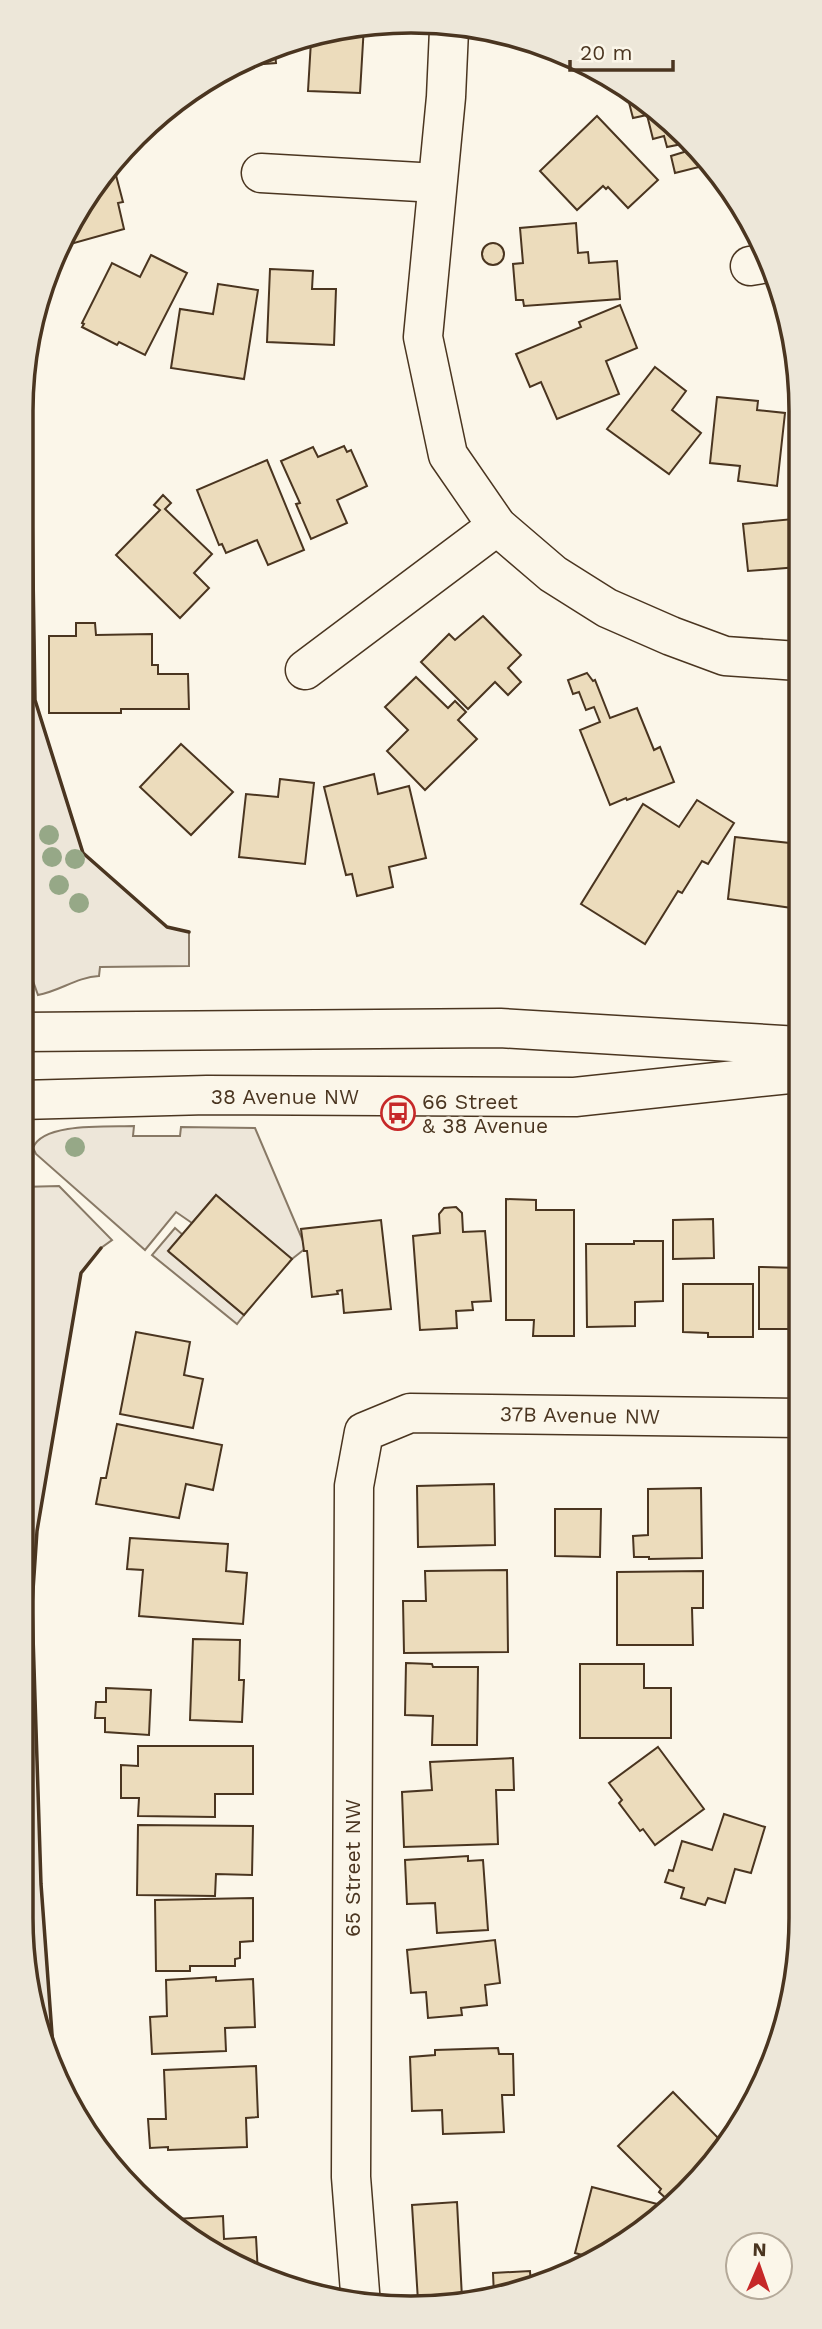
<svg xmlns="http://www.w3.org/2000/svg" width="822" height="2329" viewBox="0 0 822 2329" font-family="'Work Sans',sans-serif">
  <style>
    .green { fill: #ede6d9; stroke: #887966; stroke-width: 2 }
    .building { fill: #ecdcbc; stroke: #4a3520; stroke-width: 2 }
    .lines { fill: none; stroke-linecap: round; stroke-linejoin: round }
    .minor-casing { stroke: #4a3520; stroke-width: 41 }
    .minor { stroke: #fbf6e9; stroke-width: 38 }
    .wall { stroke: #4a3520; stroke-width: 3.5 }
    .tree { fill: #96a887 }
    .labels { text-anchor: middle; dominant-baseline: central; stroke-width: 5; stroke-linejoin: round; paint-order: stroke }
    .street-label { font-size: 21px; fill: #4a3520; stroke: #fbf6e9 }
    .poi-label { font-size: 21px; fill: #4a3520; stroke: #fbf6e9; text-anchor: start }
    .rim { fill: none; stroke: #4a3520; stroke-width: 3.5 }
  </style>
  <rect width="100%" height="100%" fill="#fbf6e9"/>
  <g class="green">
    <path d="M26 373 31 447 35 700 83 853 167 927 189 932V966L100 967 99 976C77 977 60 991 38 995L33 981 21 549V411Z"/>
    <path d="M134 1126 133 1136H180L181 1127 255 1128 306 1248 292 1259 216 1195 192 1223 176 1212 145 1250 36 1154 33 1148C42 1122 110 1127 134 1126Z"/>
    <polygon points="59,1186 112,1240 101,1248 81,1273 37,1531 32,1605 41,1884 55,2075 51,2067 21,1918 21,1187"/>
    <polygon points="175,1228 183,1235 169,1252 244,1315 237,1324 152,1255"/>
  </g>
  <g class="building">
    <polygon points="360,24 364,25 360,93 308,91 311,41"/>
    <polygon points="275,53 276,63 249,65 249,62"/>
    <polygon points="626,91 704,154 711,164 675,173 671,156 684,152 682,144 667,147 664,136 653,139 647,115 633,118"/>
    <polygon points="597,116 658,180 628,208 608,187 606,189 603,186 577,210 540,171"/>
    <polygon points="113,164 123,202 118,203 124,229 67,245 101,174"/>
    <polygon points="576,223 578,253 588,252 589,263 617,261 620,299 524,306 523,300 516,300 513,264 523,263 520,228"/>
    <circle cx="493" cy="254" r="11"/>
    <polygon points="151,255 187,273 145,355 119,342 117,345 82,327 84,324 82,323 112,263 140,277"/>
    <polygon points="270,269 313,271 312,289 336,289 334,345 267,342"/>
    <polygon points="218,284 258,290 244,379 171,368 180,309 213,314"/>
    <polygon points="620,305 637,348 606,361 619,394 557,419 541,382 530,387 516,354 581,327 579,322"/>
    <polygon points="655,367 686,391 672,410 701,433 669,474 607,429"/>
    <polygon points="717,397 758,401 757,410 785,413 777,486 738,481 740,466 710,463"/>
    <polygon points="344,446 347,452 351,450 367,486 337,500 347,523 311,539 296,504 300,503 281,461 313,447 318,457"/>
    <polygon points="267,460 304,550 268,565 257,540 226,553 222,544 219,545 197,490"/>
    <polygon points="163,495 171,503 165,509 212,554 194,573 209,588 180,618 116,555 160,510 154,505"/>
    <polygon points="793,519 798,567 748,571 743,524"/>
    <polygon points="483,616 521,655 508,668 521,682 508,695 495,682 468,709 421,662 449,634 455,640"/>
    <polygon points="76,623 95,623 96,635 152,634 152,665 158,665 158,674 188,674 189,709 121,709 121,713 49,713 49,636 76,636"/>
    <polygon points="587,673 593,681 595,680 610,718 637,708 654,750 660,747 674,782 627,800 626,798 610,805 580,730 600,722 594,707 586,710 579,692 573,694 568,680"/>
    <polygon points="416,677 448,708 455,701 466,712 458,720 477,739 425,790 387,751 408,730 385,707"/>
    <polygon points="181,744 233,792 191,835 140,787"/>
    <polygon points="374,774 378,794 409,786 426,858 389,867 393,887 357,896 352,874 346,875 324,787"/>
    <polygon points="280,779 314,783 305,864 239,857 246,794 278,797"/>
    <polygon points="697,800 734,823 708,864 702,861 682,893 678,891 645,944 581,904 643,804 679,827"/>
    <polygon points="735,837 799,844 799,909 728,899"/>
    <polygon points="216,1195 292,1259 244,1315 168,1251"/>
    <polygon points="506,1199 536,1200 536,1210 574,1210 574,1336 533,1336 534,1320 506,1320"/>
    <polygon points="456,1207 462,1213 463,1232 485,1231 491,1301 472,1302 473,1310 456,1311 457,1328 420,1330 413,1236 440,1233 439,1214 444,1208"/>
    <polygon points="713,1219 714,1258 673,1259 673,1220"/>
    <polygon points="381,1220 391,1309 344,1313 342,1290 337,1291 338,1294 312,1297 307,1251 304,1251 301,1229"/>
    <polygon points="634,1241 663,1241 663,1301 635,1302 635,1326 587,1327 586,1244 634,1244"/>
    <polygon points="759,1267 800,1268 800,1318 792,1319 792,1329 759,1329"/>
    <polygon points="683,1284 753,1284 753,1337 708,1337 708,1333 683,1332"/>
    <polygon points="136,1332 190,1342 184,1375 203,1379 193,1428 120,1414"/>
    <polygon points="117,1424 222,1445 213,1490 186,1484 179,1518 96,1504 101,1478 106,1478"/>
    <polygon points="494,1484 495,1545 418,1547 417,1486"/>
    <polygon points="701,1488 702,1558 649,1559 649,1557 634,1557 633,1536 648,1535 648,1489"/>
    <polygon points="555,1509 601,1509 600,1557 555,1556"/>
    <polygon points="130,1538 228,1544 226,1571 247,1573 243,1624 139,1616 143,1570 127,1569"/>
    <polygon points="507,1570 508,1652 404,1653 403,1601 426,1601 425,1571"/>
    <polygon points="703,1571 703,1608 692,1608 693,1645 617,1645 617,1572"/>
    <polygon points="193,1639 240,1640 239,1680 244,1680 242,1722 190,1720"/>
    <polygon points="406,1663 432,1664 433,1667 478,1667 477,1745 432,1745 433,1716 405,1715"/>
    <polygon points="580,1664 644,1664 644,1688 671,1688 671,1738 580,1738"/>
    <polygon points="106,1688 151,1690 149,1735 105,1732 105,1718 95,1718 96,1702 106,1702"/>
    <polygon points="138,1746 253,1746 253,1794 215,1794 215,1817 138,1816 139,1798 121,1798 121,1765 138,1766"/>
    <polygon points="658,1747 704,1809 655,1845 643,1829 640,1831 619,1803 622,1800 609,1783"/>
    <polygon points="513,1758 514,1790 496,1790 498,1844 404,1847 402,1792 432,1790 430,1762"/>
    <polygon points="724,1814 765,1827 751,1873 735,1869 725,1903 708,1898 705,1905 681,1898 684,1888 665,1882 669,1870 673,1871 682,1841 712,1850"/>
    <polygon points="138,1825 253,1826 252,1875 216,1874 215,1896 137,1895"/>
    <polygon points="468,1856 468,1861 483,1860 488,1930 437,1933 435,1903 407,1904 405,1860"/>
    <polygon points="253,1898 253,1941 240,1942 240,1958 235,1959 235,1966 190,1966 190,1971 156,1971 155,1900"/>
    <polygon points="495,1940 500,1983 485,1985 487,2005 461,2008 462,2015 428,2018 426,1992 411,1993 407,1950"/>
    <polygon points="216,1977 216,1981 253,1979 255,2027 225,2028 226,2051 152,2054 150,2017 167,2016 166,1980"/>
    <polygon points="498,2048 499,2054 513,2054 514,2095 502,2095 504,2132 443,2134 442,2110 412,2111 410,2057 435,2055 435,2050"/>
    <polygon points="256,2066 258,2117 246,2118 247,2147 168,2150 168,2147 150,2148 148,2119 166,2119 164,2070"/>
    <polygon points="673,2092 725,2145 669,2201 659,2192 661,2189 618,2146"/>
    <polygon points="592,2187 661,2205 659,2211 628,2242 593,2258 575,2253"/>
    <polygon points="457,2202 462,2298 418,2301 412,2205"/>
    <polygon points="223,2216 224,2239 256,2237 258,2274 238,2268 175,2219"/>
    <polygon points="530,2271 531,2286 512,2295 494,2296 493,2273"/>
  </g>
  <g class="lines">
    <g class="minor-casing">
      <g id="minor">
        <polyline points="449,30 446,97 423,337 448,455 497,526 553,574 607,608 671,636 725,656 798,661"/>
        <polyline points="261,173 437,183"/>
        <polyline points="750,266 768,263"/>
        <polyline points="305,670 497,526"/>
        <polyline points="21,1032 500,1028 799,1046"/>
        <polyline points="21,1100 207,1095 575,1097 799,1073"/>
        <polyline points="361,2305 351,2177 354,1486 364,1432 410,1413 800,1418"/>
      </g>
    </g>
    <use href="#minor" class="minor"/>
    <g class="wall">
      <polyline points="26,373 31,447 35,700 83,853 167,927 189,932"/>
      <polyline points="55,2075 41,1884 32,1605 37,1531 81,1273 101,1248"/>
    </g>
  </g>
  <g class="tree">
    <circle cx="49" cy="835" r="10"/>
    <circle cx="52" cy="857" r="10"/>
    <circle cx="75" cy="859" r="10"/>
    <circle cx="59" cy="885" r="10"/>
    <circle cx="79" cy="903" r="10"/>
    <circle cx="75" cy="1147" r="10"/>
  </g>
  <defs>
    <g id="bus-ring" transform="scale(1.75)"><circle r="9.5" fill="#fbf6e9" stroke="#c62828" stroke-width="1.5"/><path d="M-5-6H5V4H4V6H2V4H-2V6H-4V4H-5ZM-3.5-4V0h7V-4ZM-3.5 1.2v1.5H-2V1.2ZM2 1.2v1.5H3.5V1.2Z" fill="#c62828"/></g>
  </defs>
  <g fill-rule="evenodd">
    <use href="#bus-ring" x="398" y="1113"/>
  </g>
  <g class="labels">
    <g class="street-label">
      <text x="285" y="1096">38 Avenue NW</text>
      <text transform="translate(580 1415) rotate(1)">37B Avenue NW</text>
      <text transform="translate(352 1868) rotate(-90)">65 Street NW</text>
    </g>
    <g class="poi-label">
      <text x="422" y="1101">66 Street<tspan x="422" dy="24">&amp; 38 Avenue</tspan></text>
    </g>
  </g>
  <path d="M0 0H822V2329H0ZM411 33H411A378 378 0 0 1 789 411V1918A378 378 0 0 1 411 2296H411A378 378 0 0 1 33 1918V411A378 378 0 0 1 411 33Z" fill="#ede7d9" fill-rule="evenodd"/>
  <path class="rim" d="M411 33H411A378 378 0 0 1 789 411V1918A378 378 0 0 1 411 2296H411A378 378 0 0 1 33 1918V411A378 378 0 0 1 411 33Z"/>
  <g transform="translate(759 2266) rotate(2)"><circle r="33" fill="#fbf6e9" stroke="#b4a999" stroke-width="2"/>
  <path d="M0-5L12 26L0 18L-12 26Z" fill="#c62828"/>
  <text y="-10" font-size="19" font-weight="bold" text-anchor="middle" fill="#4a3520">N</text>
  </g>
  <path d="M570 60v10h103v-10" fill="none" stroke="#4a3520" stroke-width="3.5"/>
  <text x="580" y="60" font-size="21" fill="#4a3520" stroke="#fbf6e9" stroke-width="5" paint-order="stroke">20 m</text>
</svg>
